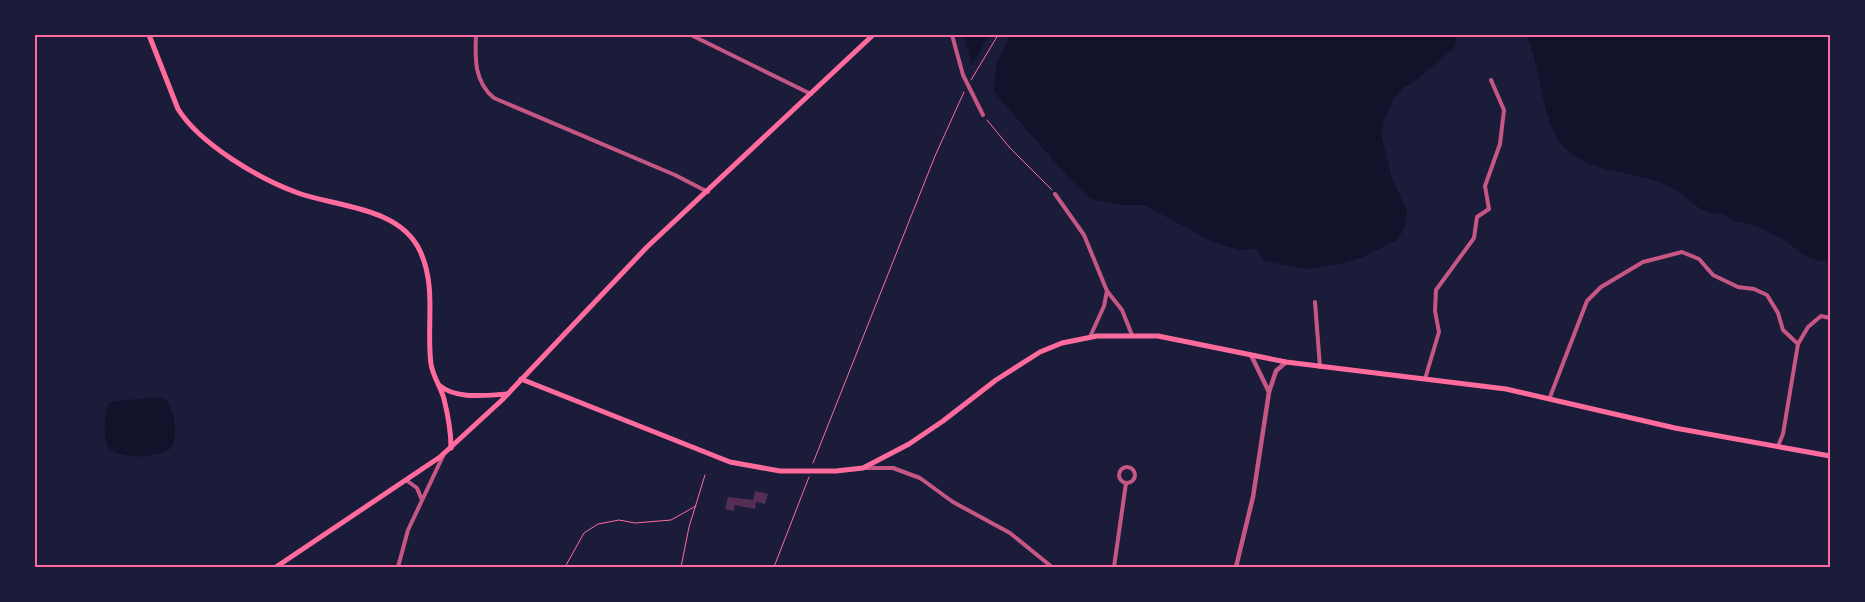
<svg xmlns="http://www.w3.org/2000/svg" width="1865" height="602" viewBox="0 0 1865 602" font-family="'Space Grotesk',sans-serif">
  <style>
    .water { fill: #12122b }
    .building { fill: #542f53 }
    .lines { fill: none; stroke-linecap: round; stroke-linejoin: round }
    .path { stroke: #ff6b9d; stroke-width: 1 }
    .minor { stroke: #c65784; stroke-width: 4 }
    .tertiary { stroke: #c65784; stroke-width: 4.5 }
    .secondary { stroke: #ff6b9d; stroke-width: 5 }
    .neatline { fill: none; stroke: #ff6b9d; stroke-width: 2 }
  </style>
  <rect width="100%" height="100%" fill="#1b1b3a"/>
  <g class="water">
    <polygon points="964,35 989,35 972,65"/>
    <polygon points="1010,35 1457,35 1454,48 1415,81 1403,88 1394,98 1385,117 1381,134 1391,175 1407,212 1404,229 1397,240 1363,257 1340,264 1307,269 1265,261 1255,248 1241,250 1215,243 1144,205 1121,205 1091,199 1069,178 994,92 996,66"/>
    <path d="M1526 35H1830V260C1811 265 1798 249 1784 240 1769 231 1749 222 1732 221 1719 209 1717 217 1705 211 1692 205 1682 192 1667 185 1634 170 1591 175 1564 147 1541 123 1541 64 1526 35Z"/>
    <path d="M156 397 166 400C175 409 178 437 171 448 156 458 124 460 109 449 103 437 103 412 110 402Z"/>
  </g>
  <polygon class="building" points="755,491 768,494 765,504 756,502 755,509 735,505 734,511 725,509 728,497 753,500"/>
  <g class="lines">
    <g class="path">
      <polyline points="971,80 998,35"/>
      <polyline points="987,120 1010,148 1052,190"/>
      <polyline points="813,463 935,156 964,92"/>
      <polyline points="565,567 584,533 598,524 619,520 635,523 671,520 696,506"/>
      <polyline points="681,567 689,527 705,475"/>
      <polyline points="774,567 809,477"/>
    </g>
    <g class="minor">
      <path d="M476 35C475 58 474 82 494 98L675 175 708 192"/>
      <polyline points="691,35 811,94"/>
      <polyline points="952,35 963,75 983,115"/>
      <polyline points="1055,194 1084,235 1107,291 1122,310 1132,335"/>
      <polyline points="1315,302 1320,367"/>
      <polyline points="1090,337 1104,306 1107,291"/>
      <polyline points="1425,379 1439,332 1435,311 1436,290 1474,238 1477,217 1489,209 1485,186 1500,144 1504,110 1491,80"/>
      <polyline points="1550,397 1587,301 1601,287 1643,262 1682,252 1699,259 1713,275 1738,287 1754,289 1767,295 1778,313 1783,330 1798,344"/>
      <polyline points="1778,446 1783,434 1798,344 1808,327 1821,316 1830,318"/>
      <circle cx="1127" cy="475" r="8"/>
      <polyline points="866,468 893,468 920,478 953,502 1010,533 1052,567"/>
      <polyline points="406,480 417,488 422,500"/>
      <polyline points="398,567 408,530 443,456"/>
      <polyline points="1114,567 1126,483"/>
    </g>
    <g class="tertiary">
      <polyline points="1269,392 1276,371 1286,362"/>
      <polyline points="1236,567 1253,497 1269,392 1251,355"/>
    </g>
    <g class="secondary">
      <path d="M149 35 178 109C200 144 259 179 298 193 337 207 400 207 420 251 437 287 426 327 431 364 433 377 441 387 444 399 448 415 451 432 451 448"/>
      <polyline points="521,379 730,462 780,471 836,471 863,468 909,444 943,421 996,380 1040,352 1062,343 1097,336 1158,336 1286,362 1506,389 1675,428 1830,456"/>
      <path d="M439 385C456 400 487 395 508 394"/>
      <polyline points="276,567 440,457 502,400 647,247 873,35"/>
    </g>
  </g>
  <rect width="1865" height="602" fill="none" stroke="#1b1b3a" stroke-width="72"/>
  <rect x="36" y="36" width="1793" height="530" class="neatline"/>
</svg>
